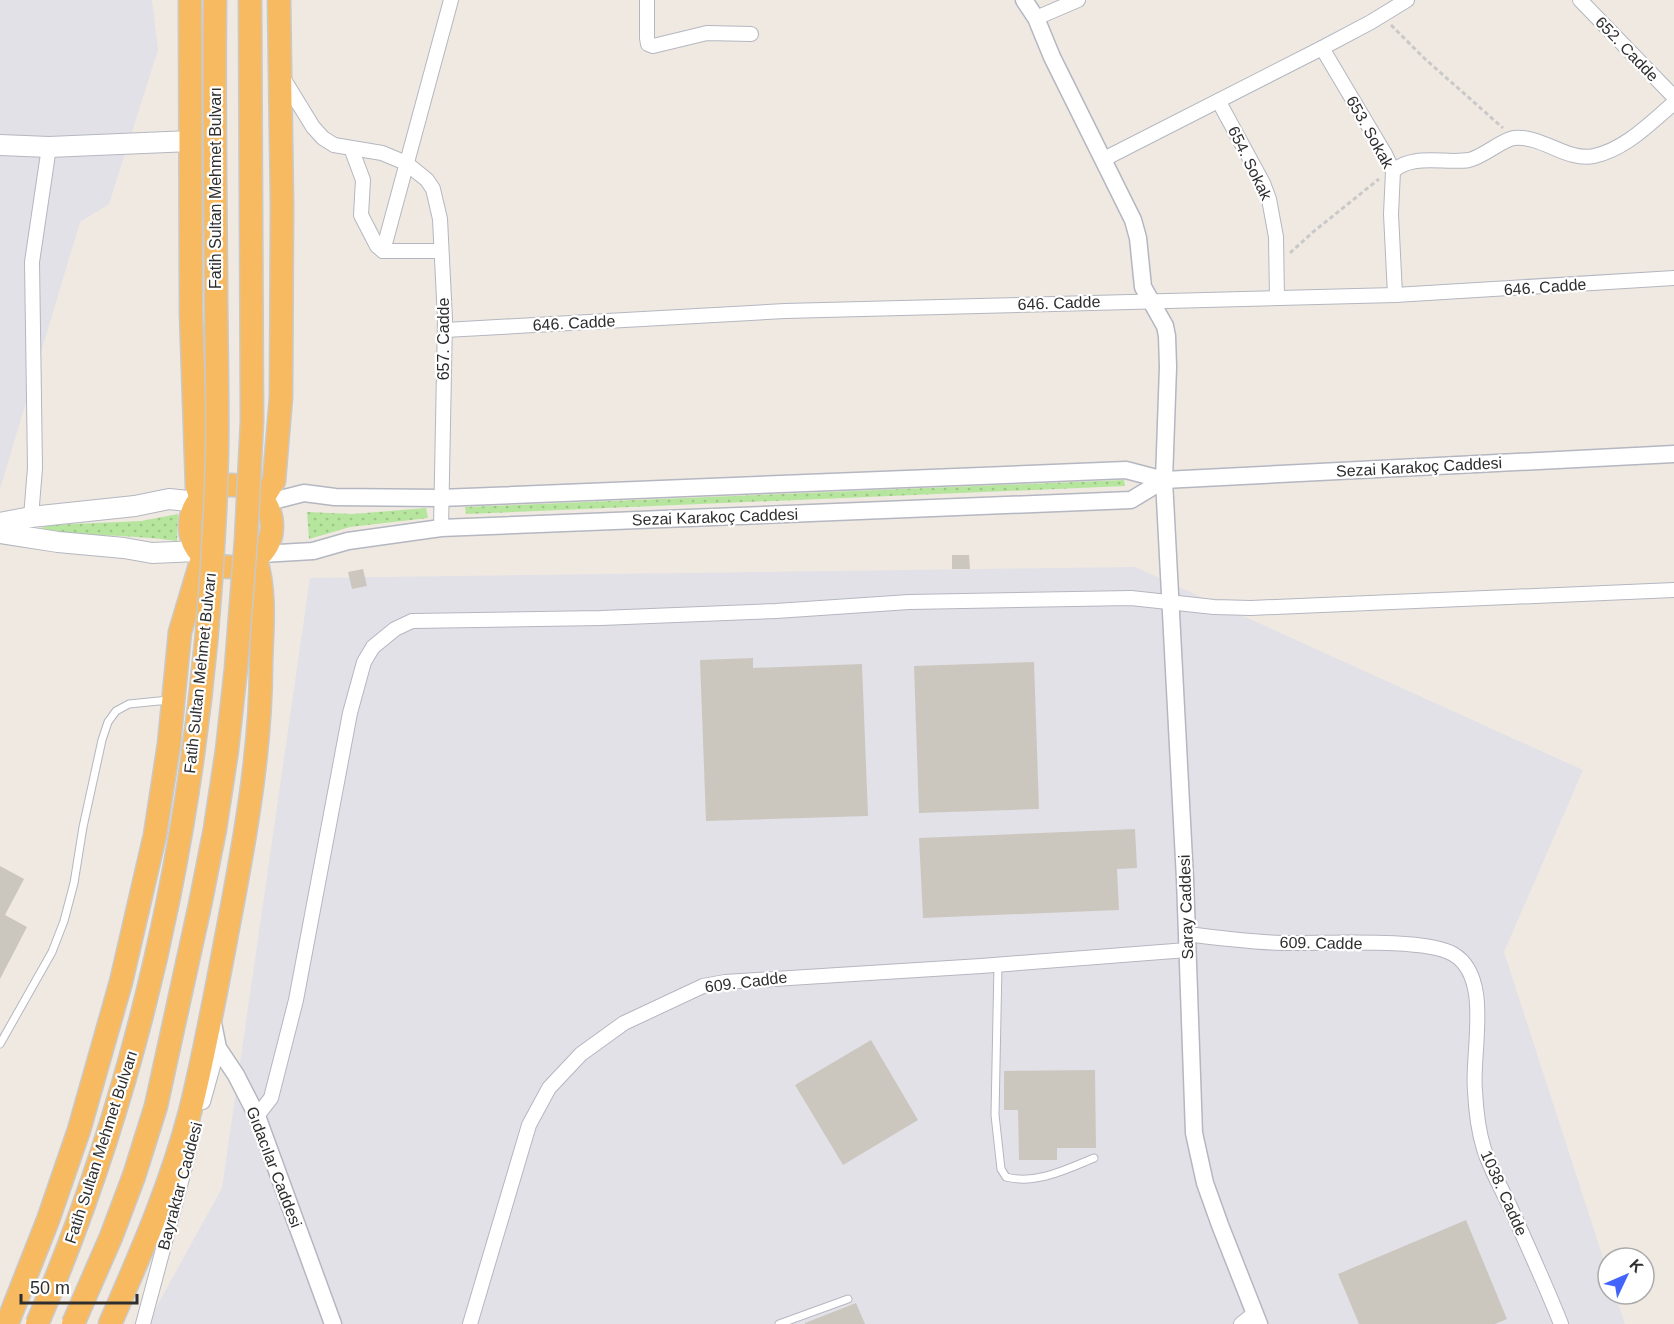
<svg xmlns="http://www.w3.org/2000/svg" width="1674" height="1324" viewBox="0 0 1674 1324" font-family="Arial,sans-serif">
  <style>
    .industrial { fill: #e3e1e8 }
    .grass { fill: url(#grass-dots) }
    .building { fill: #cbc7bf }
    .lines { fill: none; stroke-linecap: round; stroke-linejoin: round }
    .service-casing { stroke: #b4b7c1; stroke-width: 9 }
    .minor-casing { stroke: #b4b7c1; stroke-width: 16 }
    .tertiary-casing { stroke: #b4b7c1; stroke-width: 19 }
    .secondary-casing { stroke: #b4b7c1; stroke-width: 22 }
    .trunk-casing { stroke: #c9c9c9; stroke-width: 25 }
    .path { stroke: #c9c9c9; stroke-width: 3; stroke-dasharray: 4.5 3; stroke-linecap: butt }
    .service { stroke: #fff; stroke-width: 7 }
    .minor { stroke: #fff; stroke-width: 14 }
    .tertiary { stroke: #fff; stroke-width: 16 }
    .secondary { stroke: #fff; stroke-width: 20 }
    .trunk { stroke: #f8ba60; stroke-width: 22 }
    .trunk-bridge-casing { stroke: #c9c9c9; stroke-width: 25; stroke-linecap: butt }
    .trunk-bridge { stroke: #f8ba60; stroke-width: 22 }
    .labels { text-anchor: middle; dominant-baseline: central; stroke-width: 4.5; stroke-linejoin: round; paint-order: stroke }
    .street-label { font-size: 16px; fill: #2e2e2e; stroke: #fff }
  </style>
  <defs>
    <pattern id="grass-dots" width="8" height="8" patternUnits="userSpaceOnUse" patternTransform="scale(1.5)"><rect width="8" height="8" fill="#b6e59e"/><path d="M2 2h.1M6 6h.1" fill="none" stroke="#9dc588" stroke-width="1.8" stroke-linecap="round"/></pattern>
  </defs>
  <rect width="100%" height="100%" fill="#efe9e1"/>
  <g class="industrial">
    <polygon points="0,0 152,0 158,50 109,204 80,222 0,489"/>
    <polygon points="1135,567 1583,770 1504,952 1608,1273 1608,1294 1615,1294 1625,1324 147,1324 222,1188 310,578"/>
  </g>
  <g class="grass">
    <polygon points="1124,480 1125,486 466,514 465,507"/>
    <polygon points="426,508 428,518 350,527 309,539 307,512 353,514"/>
    <path d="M178 514 177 541C128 534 79 536 30 531L51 525 141 521Z"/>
  </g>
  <g class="building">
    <polygon points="952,555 969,555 970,569 952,569"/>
    <polygon points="363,569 367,586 352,589 348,572"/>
    <polygon points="753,658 753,668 862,664 868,816 706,821 700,660"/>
    <polygon points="1034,662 1039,809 919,813 914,666"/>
    <polygon points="1135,829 1137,868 1117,869 1119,910 923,918 919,838"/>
    <polygon points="0,866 24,879 5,915 27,927 0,979"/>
    <polygon points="871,1040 918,1120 843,1165 795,1085"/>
    <polygon points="1095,1070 1096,1148 1057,1148 1057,1160 1019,1160 1018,1110 1004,1110 1004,1071"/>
    <polygon points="1466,1220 1507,1319 1495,1324 1359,1324 1338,1274"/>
    <polygon points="856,1303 865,1324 805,1324 805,1323"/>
  </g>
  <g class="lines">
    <g class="service-casing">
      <g id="service">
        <path d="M998 965 995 1115 1001 1169 1006 1177C1036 1185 1067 1169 1094 1158"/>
        <polyline points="0,1044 52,952 64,921 74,883 83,827 102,740 108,722 116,711 129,704 169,700"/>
        <polyline points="779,1324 848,1299"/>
      </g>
    </g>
    <g class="minor-casing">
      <g id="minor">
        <polyline points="647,0 647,38 648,44 653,46 707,33 751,34"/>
        <polyline points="1580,0 1674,97"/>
        <polyline points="1036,18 1078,0"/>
        <polyline points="1322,48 1385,154 1393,171 1391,214 1395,295"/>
        <polyline points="283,78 313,127 323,138 334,145 382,153 406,163 427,180 433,189 440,219 445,319 441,528"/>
        <polyline points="1219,102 1263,183 1269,199 1276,237 1277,298"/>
        <polyline points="351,148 363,180 361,215 377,246 383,251 441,251"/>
        <polyline points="1104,159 1322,48 1371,22 1407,0"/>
        <path d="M1393 171C1413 153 1445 164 1469 160 1483 157 1503 139 1514 138 1542 135 1567 162 1594 156 1626 149 1650 123 1674 103"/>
        <polyline points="383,251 451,0"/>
        <polyline points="445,330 785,311 1395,295 1674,278"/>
        <polyline points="31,517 35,468 32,262 49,147"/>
        <path d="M1187 934C1218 938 1250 942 1282 943 1319 944 1424 937 1453 954 1493 977 1471 1053 1475 1091 1476 1111 1478 1130 1484 1149 1491 1171 1503 1191 1512 1211 1529 1249 1546 1286 1561 1324"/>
        <polyline points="203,1102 218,1048"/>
        <polyline points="257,1116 271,1098 296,1000 350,713 364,662 373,647 395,629 412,621 601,618 776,611 909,602 1131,598 1214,607 1251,608 1674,590"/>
        <polyline points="143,1324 189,1152"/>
        <polyline points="470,1324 529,1125 549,1088 581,1054 624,1023 703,986 725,982 981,966 1187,950"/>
        <polyline points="1241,1324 1255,1313"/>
      </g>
    </g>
    <g class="tertiary-casing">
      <g id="tertiary">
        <polyline points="1024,0 1036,18 1052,57 1133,220 1138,238 1143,287 1165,326 1167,336 1168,367 1164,480 1185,879 1194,1133 1205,1183 1220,1225 1259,1324"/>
        <polyline points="265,503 304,493 335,497 440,498 1126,470 1164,480 1674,454"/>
        <polyline points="262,554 313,551 348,541 441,528 1131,500 1164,480"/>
        <polyline points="213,1023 218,1048 236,1075 257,1116 333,1324"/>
      </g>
    </g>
    <g class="secondary-casing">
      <g id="secondary">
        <polyline points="0,145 49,147 191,141"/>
        <polyline points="0,523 31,517 135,506 169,499 198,502"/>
        <polyline points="0,533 58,542 124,548 152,553 198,551"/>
      </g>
    </g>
    <g class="trunk-casing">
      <g id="trunk">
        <polyline points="190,0 191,314 197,487 201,499"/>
        <circle cx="231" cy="526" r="41"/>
        <polyline points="262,500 274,481 281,397 282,204 279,0"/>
        <polyline points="7,1324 48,1220 79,1130 121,982 155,835 169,744 180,632 203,555"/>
        <path d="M110 1324C140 1255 171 1185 190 1112 207 1044 219 975 232 907 247 827 261 745 261 664 262 629 266 593 256 560"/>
      </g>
    </g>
    <g class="path">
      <polyline points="1391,25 1424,58 1503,128"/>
      <polyline points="1290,253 1313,232 1379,179"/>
    </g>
    <use href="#service" class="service"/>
    <use href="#minor" class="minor"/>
    <use href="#tertiary" class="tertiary"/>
    <use href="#secondary" class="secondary"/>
    <use href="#trunk" class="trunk"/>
    <g class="trunk-bridge-casing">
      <g id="trunk-bridge">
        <path d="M37 1324C155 1050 210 752 217 454 218 395 216 336 216 278 215 185 214 93 215 0"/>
        <polyline points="73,1324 111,1237 134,1176 156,1106 200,905 215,829 227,750 236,668 246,540 252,421 250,0"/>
      </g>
    </g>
    <use href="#trunk-bridge" class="trunk-bridge"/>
  </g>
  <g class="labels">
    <g class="street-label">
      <text transform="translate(1627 49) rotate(46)">652. Cadde</text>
      <text transform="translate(1370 132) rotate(61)">653. Sokak</text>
      <text transform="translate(1250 163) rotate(64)">654. Sokak</text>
      <text transform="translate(215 188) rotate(-90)">Fatih Sultan Mehmet Bulvarı</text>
      <text transform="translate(1545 287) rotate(-4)">646. Cadde</text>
      <text transform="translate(1059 303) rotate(-2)">646. Cadde</text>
      <text transform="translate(574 323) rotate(-3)">646. Cadde</text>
      <text transform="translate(443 339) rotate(-90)">657. Cadde</text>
      <text transform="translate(1419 467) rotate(-3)">Sezai Karakoç Caddesi</text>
      <text transform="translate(715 517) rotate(-2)">Sezai Karakoç Caddesi</text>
      <text transform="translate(200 673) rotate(-84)">Fatih Sultan Mehmet Bulvarı</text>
      <text transform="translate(1186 907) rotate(-92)">Saray Caddesi</text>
      <text transform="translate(1321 943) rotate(1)">609. Cadde</text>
      <text transform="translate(746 982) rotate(-7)">609. Cadde</text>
      <text transform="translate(101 1147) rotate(-72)">Fatih Sultan Mehmet Bulvarı</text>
      <text transform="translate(274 1167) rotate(69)">Gıdacılar Caddesi</text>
      <text transform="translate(180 1186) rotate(-75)">Bayraktar Caddesi</text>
      <text transform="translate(1504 1193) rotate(66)">1038. Cadde</text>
    </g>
  </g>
  <g transform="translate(1626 1276) rotate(46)"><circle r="28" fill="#ffffff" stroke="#ababab" stroke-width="1.5"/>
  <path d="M0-4.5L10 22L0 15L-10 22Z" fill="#4264fb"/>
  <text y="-9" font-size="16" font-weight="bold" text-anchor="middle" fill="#2e2e2e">K</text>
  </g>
  <path d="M21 1294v9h116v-9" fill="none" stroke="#2e2e2e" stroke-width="3"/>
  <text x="30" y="1294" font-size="18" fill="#2e2e2e" stroke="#ffffff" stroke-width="4.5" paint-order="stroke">50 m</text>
</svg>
